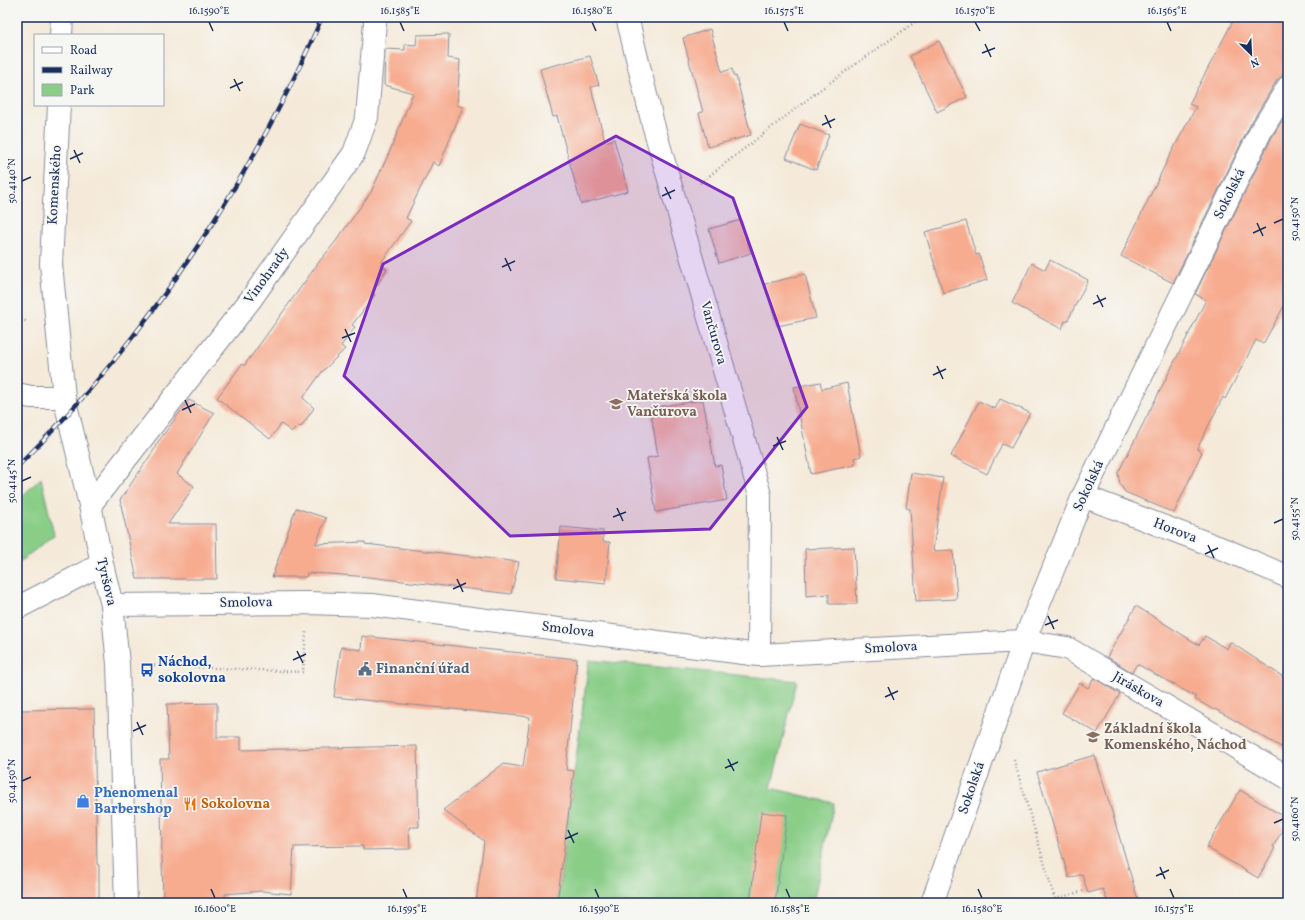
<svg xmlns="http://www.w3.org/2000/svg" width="1305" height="920" viewBox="0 0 1305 920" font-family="Vollkorn,serif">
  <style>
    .green { fill: #89cd87; stroke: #527e72 }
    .building { fill: #f7ab8f }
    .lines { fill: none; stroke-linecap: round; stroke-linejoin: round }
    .minor-casing { stroke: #888c9c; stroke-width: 24 }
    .path { stroke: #888c9c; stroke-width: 2.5; stroke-dasharray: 1 3; stroke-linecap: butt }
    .minor { stroke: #fff; stroke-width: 22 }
    .rail-casing { stroke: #1b2f5e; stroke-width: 4.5 }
    .rail { stroke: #f6f6f2; stroke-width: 3; stroke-dasharray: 9; stroke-linecap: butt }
    .marked { fill: #7b2cbf; fill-opacity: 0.2; stroke: #7b2cbf; stroke-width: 3; stroke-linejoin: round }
    .ticks { fill: none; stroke: #1b2f5e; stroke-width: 1.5 }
    .labels { text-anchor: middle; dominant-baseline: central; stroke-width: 3.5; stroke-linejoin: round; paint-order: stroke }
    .street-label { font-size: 14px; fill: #1b2f5e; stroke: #f6f6f2 }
    .education-label { font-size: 14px; font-weight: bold; fill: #785e54; stroke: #f6f6f2; text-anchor: start }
    .transit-label { font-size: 14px; font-weight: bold; fill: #164399; stroke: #f6f6f2; text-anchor: start }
    .service-label { font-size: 14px; font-weight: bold; fill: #4e5e75; stroke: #f6f6f2; text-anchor: start }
    .shop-label { font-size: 14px; font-weight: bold; fill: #366cbe; stroke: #f6f6f2; text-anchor: start }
    .food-label { font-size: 14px; font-weight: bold; fill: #c56008; stroke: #f6f6f2; text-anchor: start }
    .neatline { fill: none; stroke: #1b2f5e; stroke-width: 1.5 }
    .ticks-label { font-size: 10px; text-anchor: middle; fill: #1b2f5e }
  </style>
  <rect width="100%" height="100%" fill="#f6f6f2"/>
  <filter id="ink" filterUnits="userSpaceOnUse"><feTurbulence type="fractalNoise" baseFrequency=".025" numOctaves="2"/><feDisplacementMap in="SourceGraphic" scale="8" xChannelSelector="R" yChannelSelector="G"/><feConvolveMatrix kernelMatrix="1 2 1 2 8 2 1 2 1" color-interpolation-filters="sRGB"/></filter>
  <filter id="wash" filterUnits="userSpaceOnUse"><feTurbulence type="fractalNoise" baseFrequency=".012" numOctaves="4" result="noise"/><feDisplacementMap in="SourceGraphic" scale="16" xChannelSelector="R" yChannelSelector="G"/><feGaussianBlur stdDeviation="0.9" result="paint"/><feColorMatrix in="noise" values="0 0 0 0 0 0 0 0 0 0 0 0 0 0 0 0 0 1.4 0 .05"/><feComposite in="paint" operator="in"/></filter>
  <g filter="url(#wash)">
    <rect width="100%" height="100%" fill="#f5ead9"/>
    <g class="green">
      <polygon points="41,478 54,535 17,564 17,501"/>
      <polygon points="589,660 797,681 771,788 834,803 813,903 557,903"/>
    </g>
    <g id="blocks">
      <g class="building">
        <polygon points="1235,17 1288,17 1288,75 1282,76 1277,80 1250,125 1173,283 1121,256 1168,159 1196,107 1189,104"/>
        <polygon points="710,29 722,72 732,69 734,77 736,76 751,135 708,147 699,113 703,112 683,38"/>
        <polygon points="449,34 448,58 460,60 457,105 463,107 439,166 433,162 406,218 411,221 380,264 387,269 372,293 375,295 352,325 355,327 341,346 345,349 322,372 303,398 314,408 301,427 298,426 292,432 281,424 270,439 217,398 242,364 244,366 319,262 336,241 371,192 390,151 413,93 384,85 385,49 405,50 405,44 416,45 417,35"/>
        <polygon points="939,41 967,97 937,112 910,56"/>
        <polygon points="590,56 599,85 591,87 605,142 614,139 628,191 581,204 557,116 553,117 540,69"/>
        <polygon points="1288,111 1288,299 1263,344 1256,340 1225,399 1223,397 1197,449 1202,452 1174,513 1125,492 1120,484 1118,473 1206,300 1195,294 1272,137"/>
        <polygon points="800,124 829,135 816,170 786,158"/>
        <polygon points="741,220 751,253 719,263 709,229"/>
        <polygon points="966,221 976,255 979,254 987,280 943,293 925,232"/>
        <polygon points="1050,260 1088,280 1067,322 1065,321 1062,329 1012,303 1032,263 1045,270"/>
        <polygon points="805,274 816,318 777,326 765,284"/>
        <polygon points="820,382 822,389 847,383 861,456 854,458 855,465 811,474 794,387"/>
        <polygon points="1000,399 1030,413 1011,448 1002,444 987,474 951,456 979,401 995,409"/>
        <polygon points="189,400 214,413 177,474 194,486 168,524 216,524 217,579 137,579 120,500 156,447 155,446"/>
        <polygon points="703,400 715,466 721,465 727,500 656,512 647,458 658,456 650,408"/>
        <polygon points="911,473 943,478 933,551 953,550 957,599 916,601 910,509 906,508"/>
        <polygon points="296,508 326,518 316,544 365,542 365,544 519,562 511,594 369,577 330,574 307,573 306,577 272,577"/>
        <polygon points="561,527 603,531 603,542 610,542 606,583 556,578"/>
        <polygon points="854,547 857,604 829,604 829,594 806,596 805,549"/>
        <polygon points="1136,606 1199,645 1205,636 1227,649 1230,642 1288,680 1288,751 1215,709 1214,710 1195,699 1196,697 1137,664 1132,672 1107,657"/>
        <polygon points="362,636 577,659 566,770 574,771 557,903 476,903 484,841 443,810 503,764 523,767 530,717 334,697 341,647 361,650"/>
        <polygon points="1094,678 1120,694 1097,733 1062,713 1080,683 1088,688"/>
        <polygon points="217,703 217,739 218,737 241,737 241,750 417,746 419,827 409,827 410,849 363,850 363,846 294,847 291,894 262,891 225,894 226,903 163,903 160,759 169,759 167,704"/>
        <polygon points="94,709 97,864 99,865 99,903 20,903 19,855 17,855 17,710"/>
        <polygon points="1095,755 1139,903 1108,903 1103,889 1088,893 1082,874 1069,878 1037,772"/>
        <polygon points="1240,790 1286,818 1281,826 1284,827 1273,847 1275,848 1258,878 1206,847"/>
        <polygon points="761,812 787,815 775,903 750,903"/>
      </g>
    </g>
  </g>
  <g filter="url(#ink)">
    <use href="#blocks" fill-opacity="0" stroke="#888c9c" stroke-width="1"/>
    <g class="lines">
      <g class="minor-casing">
        <g id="minor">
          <polyline points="627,17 653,124 760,495 759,655"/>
          <polyline points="61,35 62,17"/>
          <polyline points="59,105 51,264 64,397 90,505 102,564 112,605 118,664 126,903"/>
          <polyline points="17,394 31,397 64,397"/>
          <polyline points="1083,496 1228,551 1288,577"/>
          <polyline points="90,505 251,299 354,153 367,117 375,22 376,17"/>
          <polyline points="112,605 307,603 372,605 759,655 1024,641 1067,648 1288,778"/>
          <polyline points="17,608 102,564"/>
          <polyline points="932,903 1024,641 1083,496 1261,131 1288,87"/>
        </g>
      </g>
      <g class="path">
        <polyline points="700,183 821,89 922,17"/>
        <polyline points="17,318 28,322"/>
        <polyline points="150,665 303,672 306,632"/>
        <polyline points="1014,760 1056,903"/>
        <polyline points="1055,899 1083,891"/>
      </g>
      <use href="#minor" class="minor"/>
      <g class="rail-casing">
        <path id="rail" d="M17 467C114 372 195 260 261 142 283 101 304 60 322 17"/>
      </g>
      <use href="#rail" class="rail"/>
    </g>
  </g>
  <path class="marked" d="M616 136 733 198 807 407 710 529 510 536 344 376 383 264Z"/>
  <path class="ticks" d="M209 22 213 31M400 22 404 31M592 22 596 31M784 22 788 31M975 22 980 31M1167 22 1171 31M985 44 991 57M982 53 995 48M234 79 240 91M230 88 243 82M825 115 831 128M822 125 835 119M74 150 80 163M70 159 83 153M22 181 31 177M665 187 671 199M662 196 675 190M1257 223 1263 236M1274 223 1283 219M1253 233 1266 227M505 258 511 271M502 267 515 261M1097 295 1103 307M1093 304 1106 298M345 329 351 342M342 338 355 333M937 366 943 379M933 375 946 369M185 400 191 413M182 410 195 404M777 437 783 450M773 446 786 441M22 481 31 477M617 508 623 521M613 517 626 512M1274 523 1283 519M1208 545 1214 558M1205 554 1218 548M457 579 463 592M453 589 466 583M1048 616 1054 629M1045 625 1058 620M297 651 303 663M293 660 306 654M888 687 894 700M885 697 898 691M137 722 143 735M133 731 146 725M728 759 734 771M725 768 738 762M22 781 31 777M1274 823 1283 819M568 830 574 843M565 839 578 833M1160 867 1165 879M1156 876 1169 870M211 889 215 898M403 889 407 898M595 889 599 898M786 889 790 898M978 889 982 898M1170 889 1174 898"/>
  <defs>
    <g id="school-bare" transform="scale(1.08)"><path d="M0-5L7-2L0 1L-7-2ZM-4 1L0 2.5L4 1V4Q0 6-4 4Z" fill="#8d6e63" stroke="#f6f6f2" stroke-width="2.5" paint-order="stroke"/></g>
    <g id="civic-bare" transform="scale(1.08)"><path d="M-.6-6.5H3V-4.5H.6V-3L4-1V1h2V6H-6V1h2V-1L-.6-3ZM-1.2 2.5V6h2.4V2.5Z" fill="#5c6f8a" stroke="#f6f6f2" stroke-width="2.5" paint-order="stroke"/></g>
    <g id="bus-bare" transform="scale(1.08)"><path d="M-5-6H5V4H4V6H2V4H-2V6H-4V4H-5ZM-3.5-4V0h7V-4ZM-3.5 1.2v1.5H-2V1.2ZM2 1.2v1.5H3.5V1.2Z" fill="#1a4fb4" stroke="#f6f6f2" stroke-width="2.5" paint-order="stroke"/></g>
    <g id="shop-bare" transform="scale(1.08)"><path d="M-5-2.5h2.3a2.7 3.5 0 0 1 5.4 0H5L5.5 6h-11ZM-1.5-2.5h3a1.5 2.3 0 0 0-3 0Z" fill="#3f7fe0" stroke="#f6f6f2" stroke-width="2.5" paint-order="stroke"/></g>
    <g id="restaurant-bare" transform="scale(1.08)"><path d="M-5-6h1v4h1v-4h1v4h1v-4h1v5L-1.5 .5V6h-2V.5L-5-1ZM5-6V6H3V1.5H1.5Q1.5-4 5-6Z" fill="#e8710a" stroke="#f6f6f2" stroke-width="2.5" paint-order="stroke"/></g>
  </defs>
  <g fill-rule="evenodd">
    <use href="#school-bare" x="616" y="404"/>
    <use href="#civic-bare" x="365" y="669"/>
    <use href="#bus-bare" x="147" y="670"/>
    <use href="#school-bare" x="1093" y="737"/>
    <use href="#shop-bare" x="83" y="801"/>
    <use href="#restaurant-bare" x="190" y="804"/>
  </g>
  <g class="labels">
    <g class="street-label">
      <text transform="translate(55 185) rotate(-87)">Komenského</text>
      <text transform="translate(1230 194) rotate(-64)">Sokolská</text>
      <text transform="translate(267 276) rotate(-54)">Vinohrady</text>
      <text transform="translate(713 333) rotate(74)">Vančurova</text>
      <text transform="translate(1089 486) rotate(-65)">Sokolská</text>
      <text transform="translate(1175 531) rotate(21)">Horova</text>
      <text transform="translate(106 582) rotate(77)">Tyršova</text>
      <text transform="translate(246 603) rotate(-1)">Smolova</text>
      <text transform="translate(568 630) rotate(7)">Smolova</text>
      <text transform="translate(891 648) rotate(-3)">Smolova</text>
      <text transform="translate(1138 690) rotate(30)">Jiráskova</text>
      <text transform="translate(972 788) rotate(-71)">Sokolská</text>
    </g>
    <g class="education-label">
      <text x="627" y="396">Mateřská škola<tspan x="627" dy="16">Vančurova</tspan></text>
      <text x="1104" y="729">Základní škola<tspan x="1104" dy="16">Komenského, Náchod</tspan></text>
    </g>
    <g class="transit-label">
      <text x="158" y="662">Náchod,<tspan x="158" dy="16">sokolovna</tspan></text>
    </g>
    <g class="service-label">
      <text x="376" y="669">Finanční úřad</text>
    </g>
    <g class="shop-label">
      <text x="94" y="793">Phenomenal<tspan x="94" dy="16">Barbershop</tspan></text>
    </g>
    <g class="food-label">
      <text x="201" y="804">Sokolovna</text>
    </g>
  </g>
  <rect width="1305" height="920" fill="none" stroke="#f6f6f2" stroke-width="44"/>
  <rect x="34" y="34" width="130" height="72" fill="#f6f6f2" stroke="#9ea6b7"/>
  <rect x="42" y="47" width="20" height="6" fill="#ffffff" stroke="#9ea6b7"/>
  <text x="70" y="54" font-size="12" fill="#1b2f5e">Road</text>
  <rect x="42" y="67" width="20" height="6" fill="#1b2f5e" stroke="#9ea6b7"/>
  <text x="70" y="74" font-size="12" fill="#1b2f5e">Railway</text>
  <rect x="42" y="84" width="20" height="12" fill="#89cd87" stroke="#9ea6b7"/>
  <text x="70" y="94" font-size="12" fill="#1b2f5e">Park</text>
  <g transform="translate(1251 54) rotate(156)" stroke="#f6f6f2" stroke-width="3" paint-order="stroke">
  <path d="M0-3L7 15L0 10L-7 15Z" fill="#1b2f5e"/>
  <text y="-6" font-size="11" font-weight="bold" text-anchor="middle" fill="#1b2f5e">N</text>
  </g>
  <rect x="22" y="22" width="1261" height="876" class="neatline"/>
  <g class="ticks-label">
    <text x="209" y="14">16.1590°E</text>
    <text x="400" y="14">16.1585°E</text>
    <text x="592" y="14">16.1580°E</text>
    <text x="784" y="14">16.1575°E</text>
    <text x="975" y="14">16.1570°E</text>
    <text x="1167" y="14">16.1565°E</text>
    <text transform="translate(11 181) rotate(-90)" y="4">50.4140°N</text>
    <text transform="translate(1294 219) rotate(-90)" y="4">50.4150°N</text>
    <text transform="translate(11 481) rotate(-90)" y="4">50.4145°N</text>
    <text transform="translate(1294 519) rotate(-90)" y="4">50.4155°N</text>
    <text transform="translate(11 781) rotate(-90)" y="4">50.4150°N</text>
    <text transform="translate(1294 819) rotate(-90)" y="4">50.4160°N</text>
    <text x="215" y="912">16.1600°E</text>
    <text x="407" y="912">16.1595°E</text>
    <text x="599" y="912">16.1590°E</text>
    <text x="790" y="912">16.1585°E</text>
    <text x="982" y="912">16.1580°E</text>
    <text x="1174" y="912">16.1575°E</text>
  </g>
</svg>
